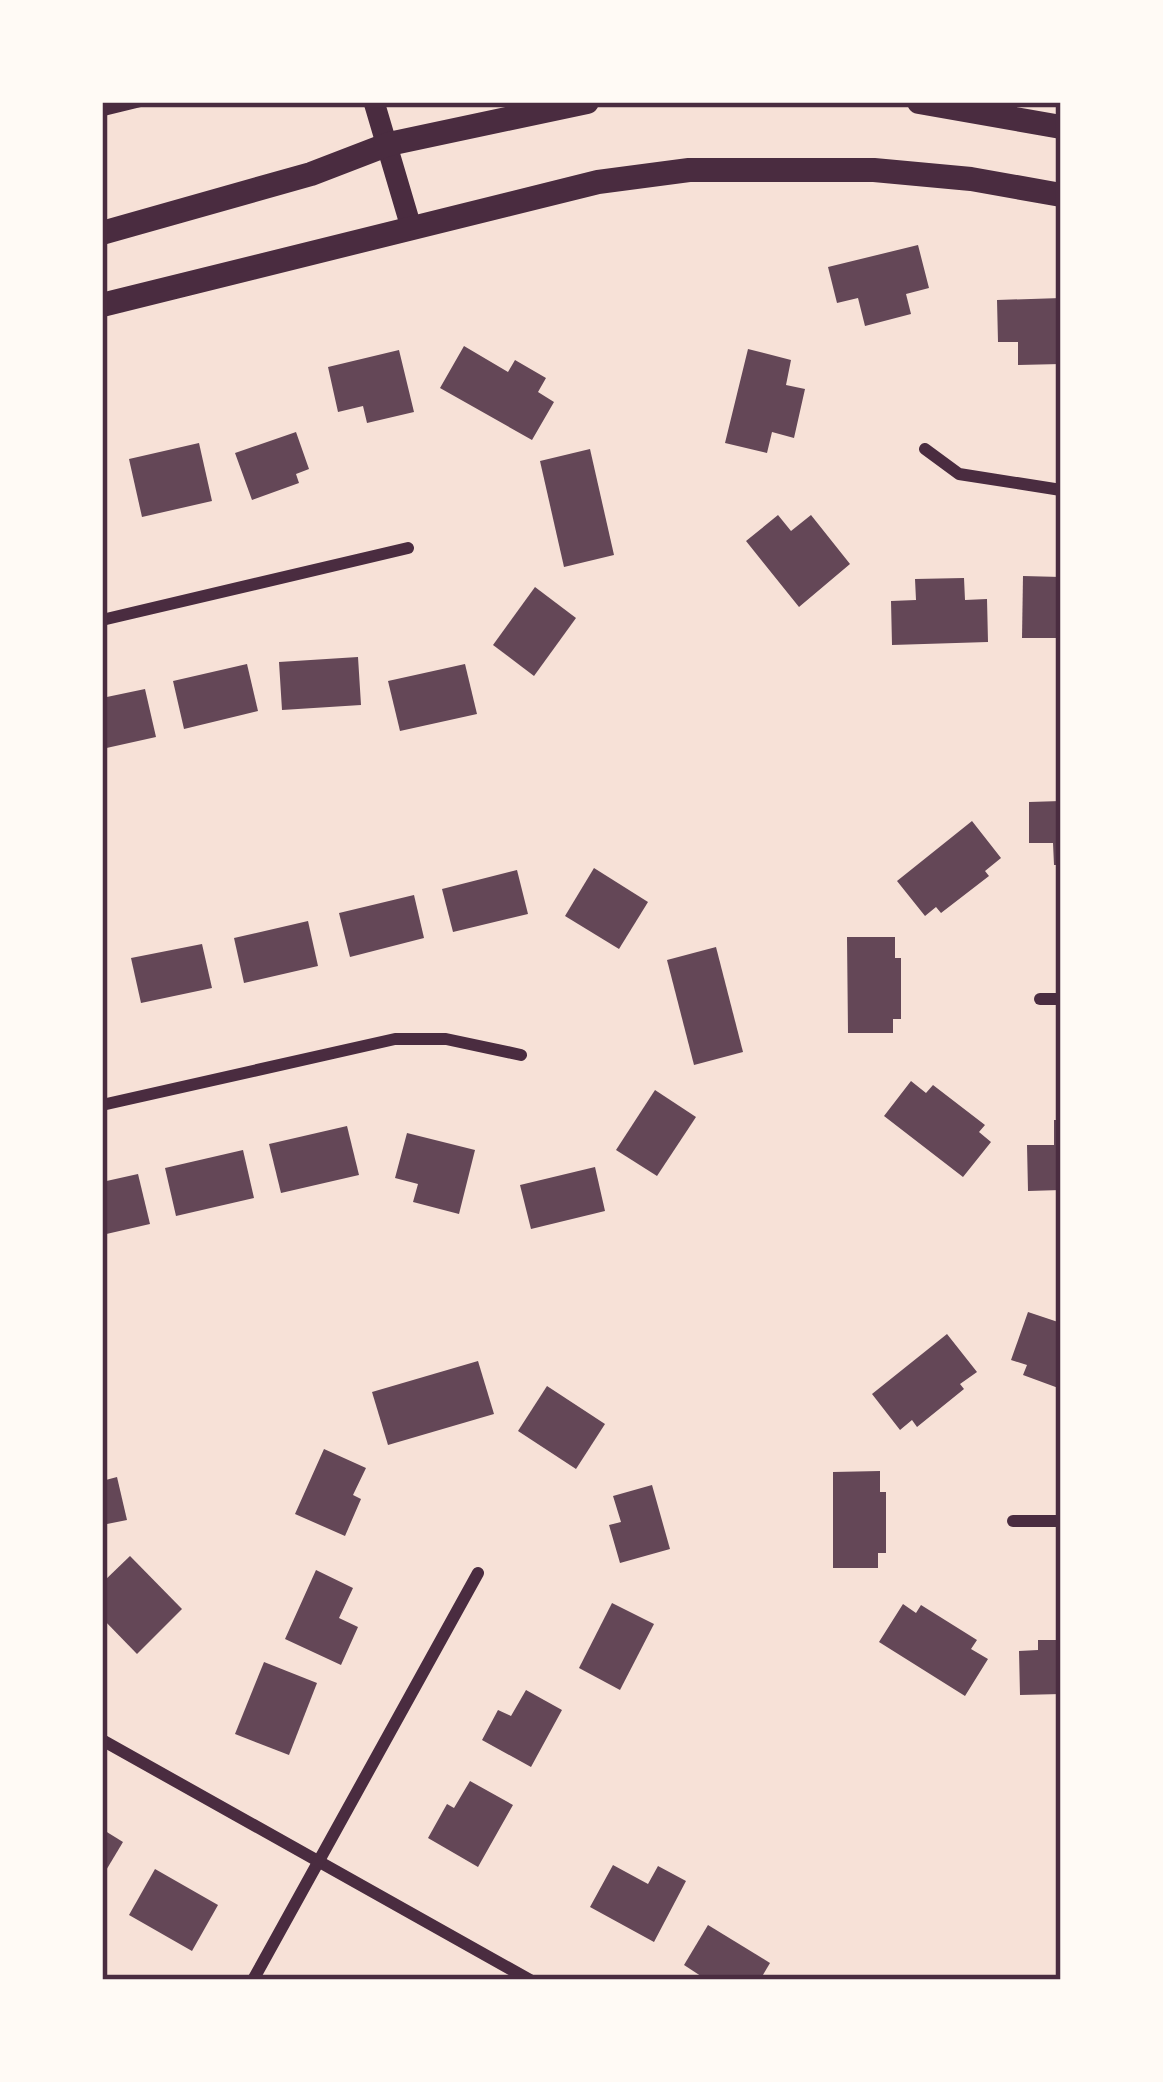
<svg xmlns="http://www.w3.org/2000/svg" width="1163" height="2082" viewBox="0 0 1163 2082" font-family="'DM Sans',sans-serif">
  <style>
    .building { fill: #644757 }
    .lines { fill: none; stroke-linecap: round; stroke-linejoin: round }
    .service { stroke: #4a2c40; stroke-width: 9 }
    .minor { stroke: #4a2c40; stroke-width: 12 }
    .tertiary { stroke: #4a2c40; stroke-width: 21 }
    .secondary { stroke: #4a2c40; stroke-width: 24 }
    .neatline { fill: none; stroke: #4a2c40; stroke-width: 4.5 }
  </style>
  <rect width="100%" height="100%" fill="#f7e1d7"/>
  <g class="building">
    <polygon points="918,245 929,288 906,294 911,314 865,326 858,298 837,303 828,267"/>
    <polygon points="1061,298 1061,364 1018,365 1018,342 998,342 997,300"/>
    <polygon points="464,346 508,372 515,360 546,378 538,392 554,402 532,440 440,388"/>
    <polygon points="748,349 791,360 786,385 805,389 794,438 772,432 767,453 725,443"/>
    <polygon points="399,350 414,412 367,423 363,406 338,412 328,367"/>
    <polygon points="296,432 309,469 296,474 299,483 252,500 235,453"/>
    <polygon points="199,443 212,501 142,517 129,459"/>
    <polygon points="590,449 614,555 564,567 540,461"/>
    <polygon points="778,515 791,531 811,515 850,564 799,607 746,541"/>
    <polygon points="1023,576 1061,577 1061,638 1022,638"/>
    <polygon points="964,578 965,600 987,599 988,642 892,645 891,601 916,600 915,579"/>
    <polygon points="535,587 576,618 534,676 493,645"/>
    <polygon points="358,657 361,705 282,710 279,662"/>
    <polygon points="247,664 258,711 184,729 173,681"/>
    <polygon points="465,664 477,714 400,731 388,681"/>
    <polygon points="145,689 156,737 102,749 102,698"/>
    <polygon points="1061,801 1061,865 1054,865 1053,843 1029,843 1029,802"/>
    <polygon points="972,821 1001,858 985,871 989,876 941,913 936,907 925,916 897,881"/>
    <polygon points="594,868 648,902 619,949 565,916"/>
    <polygon points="517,870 528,914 453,932 442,889"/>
    <polygon points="414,895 424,938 350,957 339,913"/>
    <polygon points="308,921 318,966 244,983 234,938"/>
    <polygon points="847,937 895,937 895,958 901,958 901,1019 893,1019 893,1033 848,1033"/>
    <polygon points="202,944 212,988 141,1003 131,958"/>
    <polygon points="716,947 743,1052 694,1065 667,960"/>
    <polygon points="911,1081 926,1093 933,1085 985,1125 979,1132 991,1142 963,1177 884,1116"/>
    <polygon points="655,1090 696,1117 657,1176 616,1150"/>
    <polygon points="1054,1120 1061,1120 1061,1190 1028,1191 1027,1145 1054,1145"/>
    <polygon points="347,1126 359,1175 281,1193 269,1144"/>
    <polygon points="407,1133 475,1150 459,1214 413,1202 418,1184 395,1178"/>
    <polygon points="243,1150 254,1198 176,1216 165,1168"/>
    <polygon points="595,1167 605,1211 531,1229 520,1185"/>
    <polygon points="138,1174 150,1224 102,1235 102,1182"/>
    <polygon points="1028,1312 1061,1323 1061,1389 1023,1375 1027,1365 1011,1360"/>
    <polygon points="947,1334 977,1372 960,1384 964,1389 917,1427 912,1420 900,1430 872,1394"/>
    <polygon points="478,1361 494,1414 388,1445 372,1392"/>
    <polygon points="547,1386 605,1424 576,1469 518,1431"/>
    <polygon points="324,1449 366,1468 353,1495 361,1499 345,1536 295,1514"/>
    <polygon points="880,1471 880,1492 886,1492 886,1553 878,1553 878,1568 833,1568 833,1472"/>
    <polygon points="117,1477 127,1520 102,1525 102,1481"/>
    <polygon points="652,1485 670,1549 620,1563 609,1525 621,1522 613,1496"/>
    <polygon points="130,1556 182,1609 137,1654 102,1618 102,1583"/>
    <polygon points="316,1570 353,1588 339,1618 358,1627 341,1665 285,1639"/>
    <polygon points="612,1603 654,1624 620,1690 579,1668"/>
    <polygon points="903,1604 916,1613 921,1605 977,1640 971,1649 988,1659 965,1696 879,1642"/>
    <polygon points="1038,1640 1061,1640 1061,1694 1020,1695 1019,1651 1038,1650"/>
    <polygon points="264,1662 317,1683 289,1755 235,1734"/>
    <polygon points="526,1690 562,1710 531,1767 482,1740 498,1710 511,1716"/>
    <polygon points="470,1781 513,1805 478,1867 428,1838 447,1804 454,1808"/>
    <polygon points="102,1829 123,1842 102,1877"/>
    <polygon points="613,1865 648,1884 658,1866 686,1881 654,1942 590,1907"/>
    <polygon points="155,1869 218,1905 192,1951 129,1915"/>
    <polygon points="708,1925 770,1963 760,1980 707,1980 684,1965"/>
  </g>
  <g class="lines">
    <polyline class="service" points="102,112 143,102"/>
    <g class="minor">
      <polyline points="925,449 959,474 1061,490"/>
      <polyline points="102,620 408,548"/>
      <polyline points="1040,999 1061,999"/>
      <polyline points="102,1105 395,1039 446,1039 521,1055"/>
      <polyline points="1013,1521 1061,1521"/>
      <polyline points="102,1740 530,1980"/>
      <polyline points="253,1980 478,1573"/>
    </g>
    <polyline class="tertiary" points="374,102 411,227"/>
    <g class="secondary">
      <polyline points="919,102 1061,127"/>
      <polyline points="102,233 311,174 389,144 587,102"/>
      <polyline points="102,305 598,182 689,170 874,170 971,179 1061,195"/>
    </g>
  </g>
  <rect width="1163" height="2082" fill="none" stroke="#fffaf5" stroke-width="210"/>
  <rect x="105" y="105" width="953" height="1872" class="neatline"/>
</svg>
